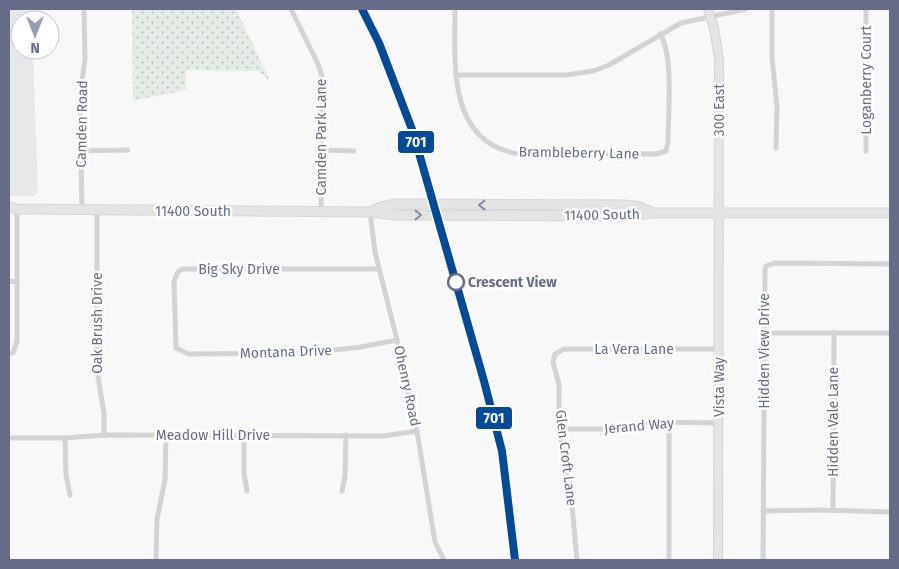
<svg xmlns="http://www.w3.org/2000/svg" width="899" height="569" viewBox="0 0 899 569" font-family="'Fira Sans',sans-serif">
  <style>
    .built { fill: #e7e8e9 }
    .green { fill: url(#green-dots) }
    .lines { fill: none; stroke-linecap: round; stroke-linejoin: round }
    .secondary-casing { stroke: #d4d4d7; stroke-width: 10 }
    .primary-casing { stroke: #d4d6d8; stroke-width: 11 }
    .street { stroke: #d3d3d5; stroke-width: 5 }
    .secondary { stroke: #e4e4e5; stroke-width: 8 }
    .primary { stroke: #e4e4e5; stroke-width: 9 }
    .rail-1-casing { stroke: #fff; stroke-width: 11 }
    .rail-1 { stroke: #004a97; stroke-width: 8 }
    .oneway { stroke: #8589a0 }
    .stop-dot { fill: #fff; stroke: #656b89; stroke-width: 2.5 }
    .labels { text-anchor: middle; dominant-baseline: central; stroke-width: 5; stroke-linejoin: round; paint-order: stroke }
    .street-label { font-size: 14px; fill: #656b89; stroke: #fff }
    .stop-label { font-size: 14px; font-weight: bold; fill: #656b89; stroke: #fff; text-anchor: start }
    .line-badge { stroke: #fff; stroke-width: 2 }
    .badge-label { font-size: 14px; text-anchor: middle; font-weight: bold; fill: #fff }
  </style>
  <defs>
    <pattern id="green-dots" width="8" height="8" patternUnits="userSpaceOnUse" patternTransform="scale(1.25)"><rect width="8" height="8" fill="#e5ebe5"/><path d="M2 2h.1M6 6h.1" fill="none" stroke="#bdc2bf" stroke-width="1.8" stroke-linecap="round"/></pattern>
  </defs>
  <rect width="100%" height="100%" fill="#f7f8f7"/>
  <polygon class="built" points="9,9 31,9 32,20 20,20 20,50 33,50 38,193 34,196 9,196"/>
  <polygon class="green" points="132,9 236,9 270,81 258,71 186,70 186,90 133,101"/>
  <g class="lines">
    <g class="secondary-casing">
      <polyline id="secondary" points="708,9 714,28 719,59 718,560"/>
    </g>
    <g class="primary-casing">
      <g id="primary">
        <polyline points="9,207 17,209 370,212 395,215 625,216 653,213 890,213"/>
        <polyline points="370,212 381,207 395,204 625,205 640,207 653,213"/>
      </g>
    </g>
    <g class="street">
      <polyline points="291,9 318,64 322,76 321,211"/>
      <path d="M455 9C455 62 447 139 514 153L656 154 666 151 668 142C668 115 674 55 660 34"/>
      <polyline points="772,9 772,58 777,106 776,148"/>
      <polyline points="866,9 866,151"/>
      <polyline points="456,75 566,75 593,71 609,65 681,23 746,9"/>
      <polyline points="322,150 354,151"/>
      <polyline points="81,151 128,150"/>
      <polyline points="82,210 80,94 85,59 84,9"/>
      <polyline points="97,210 97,370 104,414 104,435"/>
      <polyline points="370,212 375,252 397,340 417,431 435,542 444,560"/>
      <polyline points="379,269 182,269 178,272 174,281 176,348 189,354 308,353 361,347 397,340"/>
      <polyline points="9,281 17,282"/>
      <polyline points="764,333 890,333"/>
      <polyline points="9,353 13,353 17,341 17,209"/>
      <polyline points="559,429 615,429 651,422 718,423"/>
      <polyline points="244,435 244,473 247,491"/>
      <polyline points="9,438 65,438 104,435 383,436 417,431"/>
      <polyline points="65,438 66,475 70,495"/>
      <polyline points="342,491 345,476 346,435"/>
      <polyline points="833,510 834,333"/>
      <polyline points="763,511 819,510 890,512"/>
      <polyline points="156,560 157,519 165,480 166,435"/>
      <polyline points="577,560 571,495 559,429 559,385 553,362 555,354 564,349 719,349"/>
      <polyline points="669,560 669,422"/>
      <polyline points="763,560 765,269 766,266 775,263 890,264"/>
    </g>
    <use href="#secondary" class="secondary"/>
    <use href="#primary" class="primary"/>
    <g class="rail-1-casing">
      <polyline id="rail-1" points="362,9 379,43 413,132 484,381 502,451 515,560"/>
    </g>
    <use href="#rail-1" class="rail-1"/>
  </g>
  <defs><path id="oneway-chevron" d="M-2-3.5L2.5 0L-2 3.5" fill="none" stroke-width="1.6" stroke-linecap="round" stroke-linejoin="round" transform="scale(1.25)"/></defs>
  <g class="oneway">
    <use href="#oneway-chevron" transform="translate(482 205) rotate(-180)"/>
    <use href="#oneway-chevron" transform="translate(418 215)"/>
  </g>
  <circle class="stop-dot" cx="456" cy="282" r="8"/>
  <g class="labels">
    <g class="street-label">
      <text transform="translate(866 80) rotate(-90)">Loganberry Court</text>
      <text transform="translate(719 110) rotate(-90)">300 East</text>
      <text transform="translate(82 124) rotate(-89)">Camden Road</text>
      <text transform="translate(321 137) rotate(-90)">Camden Park Lane</text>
      <text transform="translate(579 153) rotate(1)">Brambleberry Lane</text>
      <text x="193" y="211">11400 South</text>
      <text transform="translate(602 215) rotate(-1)">11400 South</text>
      <text x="239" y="269">Big Sky Drive</text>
      <text transform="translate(97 323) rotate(-90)">Oak Brush Drive</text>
      <text x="634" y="349">La Vera Lane</text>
      <text transform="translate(764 351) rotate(-90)">Hidden View Drive</text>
      <text transform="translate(286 352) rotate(-2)">Montana Drive</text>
      <text transform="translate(407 386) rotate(78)">Ohenry Road</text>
      <text transform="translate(719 387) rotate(-90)">Vista Way</text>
      <text transform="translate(833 422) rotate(-90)">Hidden Vale Lane</text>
      <text transform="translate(639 426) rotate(-5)">Jerand Way</text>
      <text x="213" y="435">Meadow Hill Drive</text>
      <text transform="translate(566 458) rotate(83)">Glen Croft Lane</text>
    </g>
    <g class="stop-label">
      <text x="468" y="282">Crescent View</text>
    </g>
  </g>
  <g class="line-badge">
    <rect x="397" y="130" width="38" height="24" rx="5" fill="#004a97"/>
    <rect x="475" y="406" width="38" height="24" rx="5" fill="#004a97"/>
  </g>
  <g class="badge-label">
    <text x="416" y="147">701</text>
    <text x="494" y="423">701</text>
  </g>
  <rect width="899" height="569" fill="none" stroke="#656b89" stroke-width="20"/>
  <g transform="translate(35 35) rotate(180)"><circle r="24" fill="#ffffff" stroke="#c1c4d0"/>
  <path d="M0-4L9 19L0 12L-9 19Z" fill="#989cb0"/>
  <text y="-8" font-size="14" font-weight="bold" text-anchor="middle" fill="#656b89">N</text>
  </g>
</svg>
